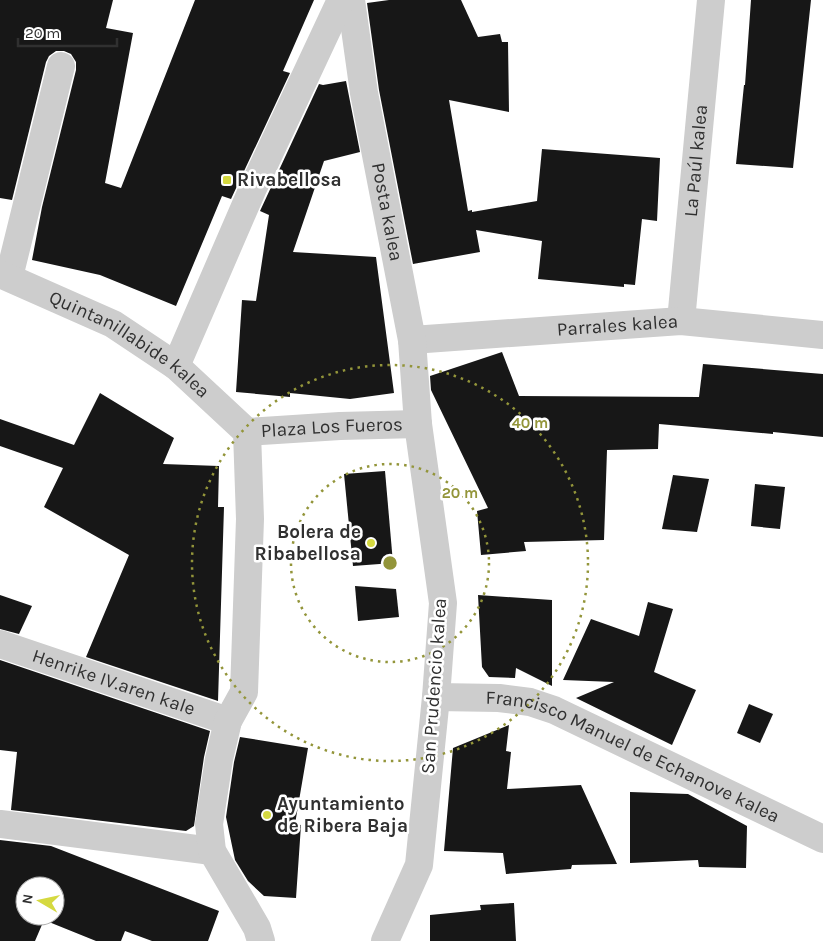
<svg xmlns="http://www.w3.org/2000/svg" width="823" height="941" viewBox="0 0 823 941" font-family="Karla,sans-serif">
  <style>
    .building { fill: #171717; fill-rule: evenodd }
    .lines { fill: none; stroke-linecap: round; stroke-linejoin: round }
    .minor { stroke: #cdcdcd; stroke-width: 28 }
    .tertiary { stroke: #cdcdcd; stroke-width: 28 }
    .ring { fill: none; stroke: #93953a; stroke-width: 2.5; stroke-dasharray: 2.5 5 }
    .poi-dot { fill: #d5d940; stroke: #fff; stroke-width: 2 }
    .labels { text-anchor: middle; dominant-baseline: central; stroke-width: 5; stroke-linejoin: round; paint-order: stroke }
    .street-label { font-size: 19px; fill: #303030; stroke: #fff }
    .poi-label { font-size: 19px; font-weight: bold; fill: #303030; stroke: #fff; text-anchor: start }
    .centre { fill: #93953a; stroke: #fff; stroke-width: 2.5 }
    .ring-label { font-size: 15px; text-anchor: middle; font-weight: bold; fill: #93953a; stroke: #fff; stroke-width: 5; stroke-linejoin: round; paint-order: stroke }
  </style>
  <rect width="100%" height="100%" fill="#fff"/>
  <g class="building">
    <polygon points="0,0 113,0 106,28 133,33 105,183 121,188 195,0 314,0 283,71 290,73 231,199 222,196 176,306 100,275 32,260 42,207 76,70 76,62 71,54 64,51 56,51 49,56 46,62 12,200 0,198"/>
    <polygon points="389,0 461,0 478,37 500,34 502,42 508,42 509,112 449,100 468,211 472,210 472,212 537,201 542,149 660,158 657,221 642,219 635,285 624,284 624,287 538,279 542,241 476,230 480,252 413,264 379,90 367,3"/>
    <polygon points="751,0 811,0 793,168 736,164 744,85 745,85"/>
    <polygon points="346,81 360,152 324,161 293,252 376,257 394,393 350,399 290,393 290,397 236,392 242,300 256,301 269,215 260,211 319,84 323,85"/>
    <polygon points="502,352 519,396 699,397 703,364 823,374 823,437 773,432 773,434 659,424 658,449 607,450 604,540 524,542 526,551 481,555 477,511 488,508 431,390 430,376"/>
    <polygon points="100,393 174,438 163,464 219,466 218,507 224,507 218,701 86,657 129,555 44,507 63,468 0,446 0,419 74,445"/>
    <polygon points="385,471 393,563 353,566 344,474"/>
    <polygon points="673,475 709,479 697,532 662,529"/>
    <polygon points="755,484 785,487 780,529 751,526"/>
    <polygon points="355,586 396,589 399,617 358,621"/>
    <polygon points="0,595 32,606 19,634 0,629"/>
    <polygon points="478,595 552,600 552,686 516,668 515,678 489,677 482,667"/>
    <polygon points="648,602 673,609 654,672 696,690 672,745 576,698 614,682 563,680 591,619 639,636"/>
    <polygon points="0,660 210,731 204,757 194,826 186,831 11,810 17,752 0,750"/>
    <polygon points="749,704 773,714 760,743 737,733"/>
    <polygon points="509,725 506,751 511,752 507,789 581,785 617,864 572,865 571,869 506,874 503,853 444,851 453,748"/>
    <polygon points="240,737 308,748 295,824 301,825 296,898 264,896 248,881 235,860 226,817 234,762"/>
    <polygon points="630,792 688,794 747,826 746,868 699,867 698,860 630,863"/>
    <path d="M0 840 51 846 219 911 208 941H152L125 931 121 941H96L44 920 35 941H0ZM25 886H55V916H25Z"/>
    <polygon points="514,903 516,941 430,941 430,915 481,910 480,905"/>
  </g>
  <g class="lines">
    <g class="minor">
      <polyline points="9,277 61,66"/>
      <path id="s1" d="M681 321 711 0"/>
      <path id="s2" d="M412 340 681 321 823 335"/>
      <path id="s3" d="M247 432 340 426 418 424"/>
      <path id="s4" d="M0 644 228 721"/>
      <polyline points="0,824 212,851"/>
    </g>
    <g class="tertiary">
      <path id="s5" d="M351 0 364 93 412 340 418 424 443 603 436 697 419 865 385 941"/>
      <path id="s6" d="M0 274 113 324 176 366 247 432 250 519 244 692 228 721 219 759 209 824 212 851 257 928 261 941"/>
      <polyline points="176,366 253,188 341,0"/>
      <path id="s7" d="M436 697 499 698 530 702 554 710 823 839"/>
    </g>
  </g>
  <g class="ring">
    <circle cx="390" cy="563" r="99"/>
    <circle cx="390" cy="563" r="198"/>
  </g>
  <g class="poi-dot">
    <rect x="222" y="175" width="10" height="10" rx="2.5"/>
    <circle cx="371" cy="543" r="5"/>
    <circle cx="267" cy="815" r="5"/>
  </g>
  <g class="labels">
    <g class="street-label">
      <text stroke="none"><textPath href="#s1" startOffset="161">La Paúl kalea</textPath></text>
      <text stroke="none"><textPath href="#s5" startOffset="215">Posta kalea</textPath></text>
      <text stroke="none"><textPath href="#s2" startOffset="206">Parrales kalea</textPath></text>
      <text stroke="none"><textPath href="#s6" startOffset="148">Quintanillabide kalea</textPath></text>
      <text stroke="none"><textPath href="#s3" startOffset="85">Plaza Los Fueros</textPath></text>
      <text stroke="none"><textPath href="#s4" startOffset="120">Henrike IV.aren kale</textPath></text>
      <text transform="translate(434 686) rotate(-86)">San Prudencio kalea</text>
      <text stroke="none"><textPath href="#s7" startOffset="209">Francisco Manuel de Echanove kalea</textPath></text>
    </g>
    <g class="poi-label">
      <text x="237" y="180">Rivabellosa</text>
      <text x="361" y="532" text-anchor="end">Bolera de<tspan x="361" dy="22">Ribabellosa</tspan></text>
      <text x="277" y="804">Ayuntamiento<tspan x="277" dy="22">de Ribera Baja</tspan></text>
    </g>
  </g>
  <circle cx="390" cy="563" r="8" class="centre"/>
  <g class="ring-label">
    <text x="530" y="428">40 m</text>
    <text x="460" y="498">20 m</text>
  </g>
  <g transform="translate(40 901) rotate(279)"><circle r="24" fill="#ffffff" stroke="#acacac"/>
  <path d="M0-4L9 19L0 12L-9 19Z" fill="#d5d940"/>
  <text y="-8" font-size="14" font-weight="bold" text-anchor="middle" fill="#303030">N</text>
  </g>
  <path d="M18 38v8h99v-8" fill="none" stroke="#303030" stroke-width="2.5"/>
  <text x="25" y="38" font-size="15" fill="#303030" stroke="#ffffff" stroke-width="4" paint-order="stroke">20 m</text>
</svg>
